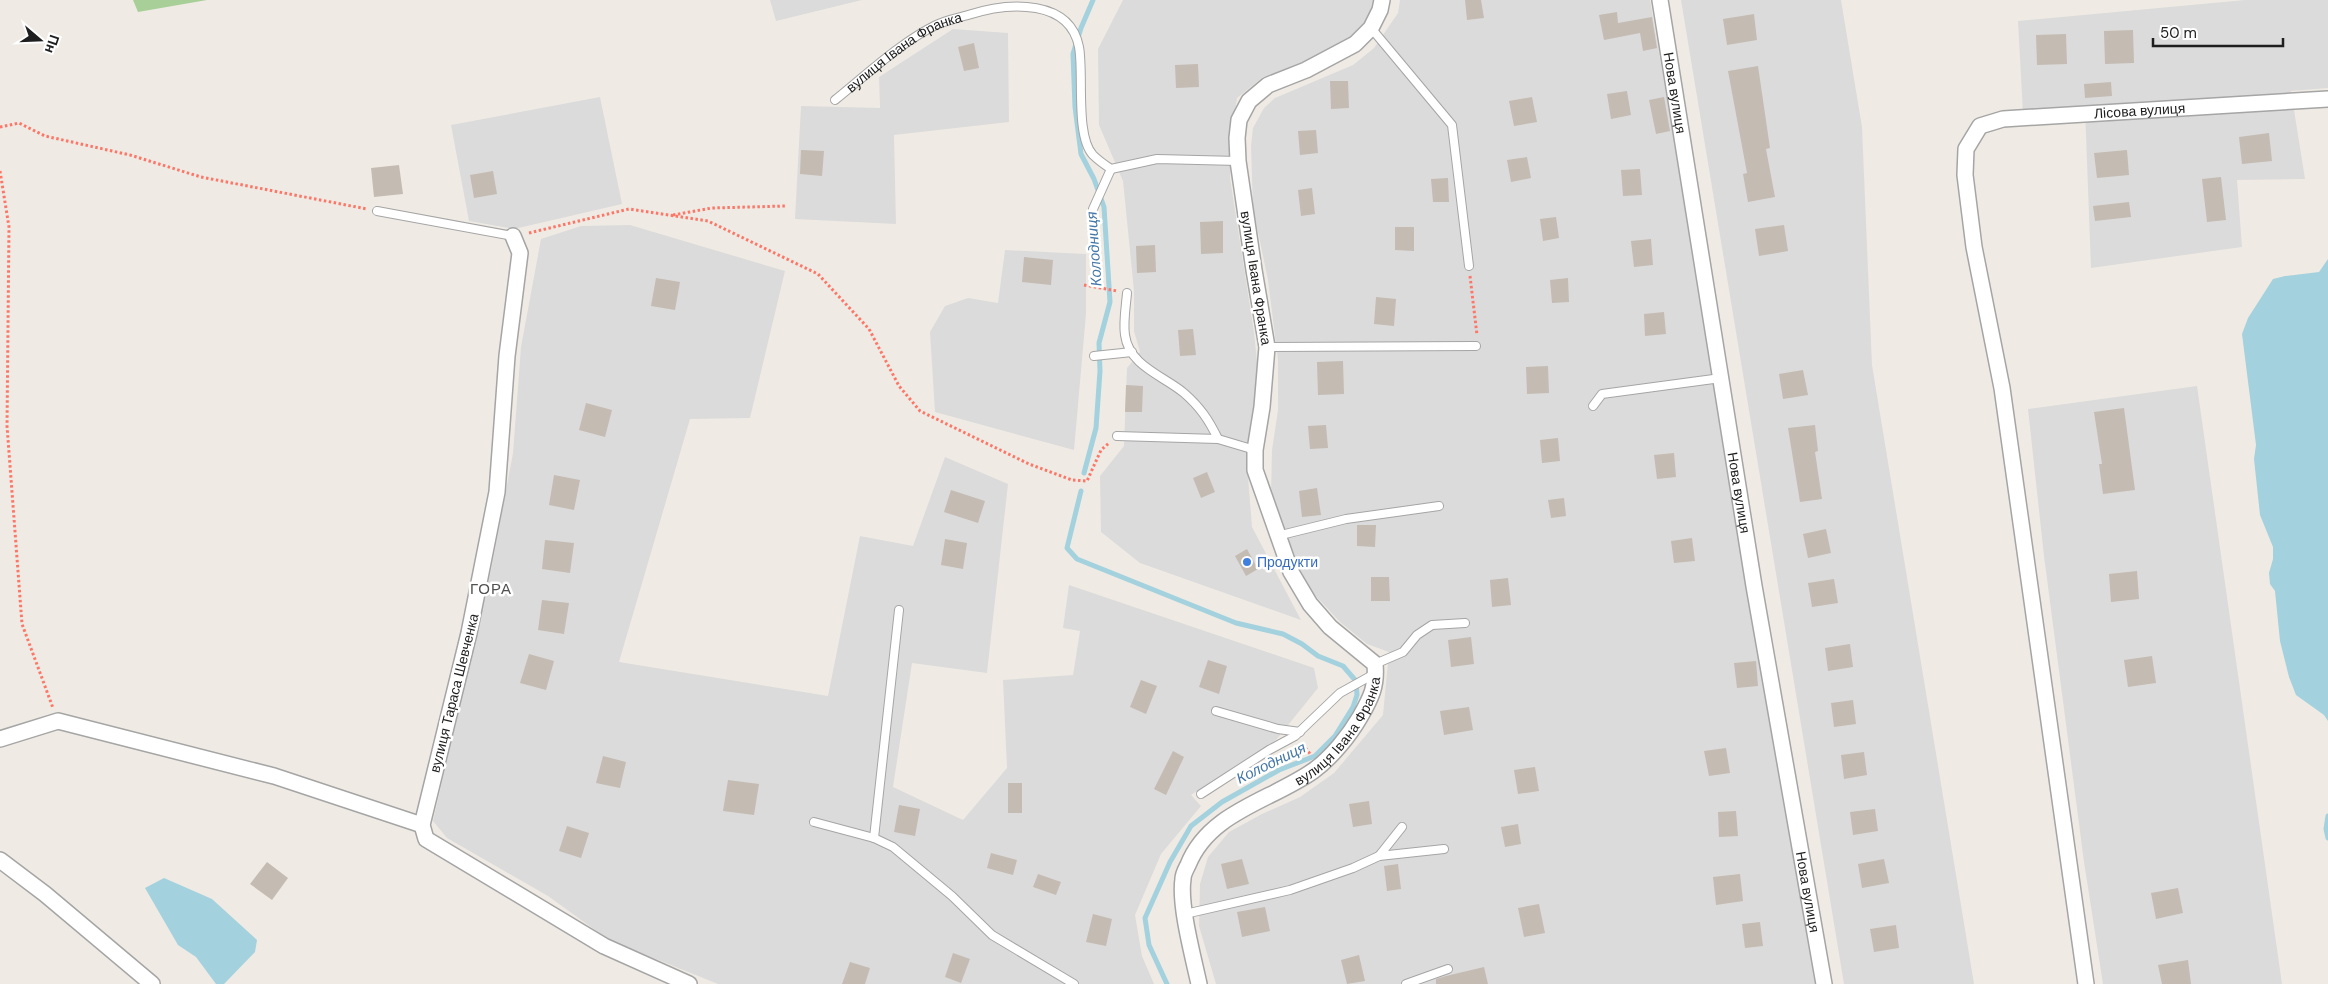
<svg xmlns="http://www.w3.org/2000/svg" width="2328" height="984" viewBox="0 0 2328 984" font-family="'DM Sans',sans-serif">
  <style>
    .residential { fill: #dcdbdb }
    .forest { fill: #a8cf98 }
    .water { fill: #a3d1de }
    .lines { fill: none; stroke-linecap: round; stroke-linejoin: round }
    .stream { stroke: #a3d1de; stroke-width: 5 }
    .building { fill: #c4bbb3 }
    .lane-casing { stroke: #a5a5a5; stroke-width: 10 }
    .street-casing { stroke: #a5a5a5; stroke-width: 18 }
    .path { stroke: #fc7768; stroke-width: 3; stroke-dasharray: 2.5 2.5; stroke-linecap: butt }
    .lane { stroke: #fff; stroke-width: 8 }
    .street { stroke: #fff; stroke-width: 15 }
    .shop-dot { fill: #3f7fe0; stroke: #fff; stroke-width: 2 }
    .labels { text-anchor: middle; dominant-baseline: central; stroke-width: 5; stroke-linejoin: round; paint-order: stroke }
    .street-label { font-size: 14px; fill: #1e1e1e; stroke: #fff }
    .shop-label { font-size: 14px; fill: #366cbe; stroke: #fff; text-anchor: start }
    .water-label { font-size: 15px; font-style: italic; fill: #4577a8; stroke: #fff }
    .neighbourhood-label { font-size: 15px; letter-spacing: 1px; fill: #515151; stroke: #fff }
  </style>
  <rect width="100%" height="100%" fill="#efebe4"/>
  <g class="residential">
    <polygon points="770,0 862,0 776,21"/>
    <polygon points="1123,0 1373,0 1370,15 1356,36 1305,62 1263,77 1237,98 1231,137 1230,178 1254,332 1259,381 1252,415 1247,464 1252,527 1301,620 1140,563 1101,532 1100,476 1124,446 1127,368 1140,352 1134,331 1134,291 1123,181 1099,125 1098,49"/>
    <polygon points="1400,0 1650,0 1817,984 1216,984 1199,926 1200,884 1208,857 1229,832 1262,814 1300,797 1334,773 1383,715 1389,652 1367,644 1340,622 1313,593 1290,552 1271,494 1272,450 1278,410 1278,360 1268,280 1253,208 1251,146 1253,128 1264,108 1275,98 1353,65 1374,48 1398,13"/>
    <polygon points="1681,0 1841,0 1862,127 1872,365 1974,984 1844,984"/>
    <polygon points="2245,0 2328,0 2328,88 2291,91 2305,179 2237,180 2242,247 2091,268 2085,108 2023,114 2018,21"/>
    <polygon points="953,29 1008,33 1009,122 894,135 896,224 795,219 801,106 880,108 879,77"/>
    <polygon points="600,97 622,204 514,229 469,221 451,125"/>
    <polygon points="630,225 785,271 750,418 690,419 619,662 828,696 860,536 913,546 945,457 1008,484 987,673 912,663 893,787 963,820 1007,768 1003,680 1073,675 1080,631 1063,628 1069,585 1314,668 1318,688 1276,740 1191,795 1201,806 1161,854 1135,915 1142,956 1154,984 718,984 609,940 548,896 447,838 433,821 491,570 513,453 521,347 541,239 581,226"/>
    <polygon points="1005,250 1086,254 1086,314 1074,450 935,412 930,332 945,306 968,298 998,303"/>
    <polygon points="2197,386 2282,984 2103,984 2084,862 2044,556 2028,409"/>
  </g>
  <polygon class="forest" points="133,0 207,0 138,12"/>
  <g class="water">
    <polygon points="2328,259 2328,721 2324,715 2296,695 2289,677 2280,641 2275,591 2270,584 2269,573 2273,559 2273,547 2260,515 2254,459 2256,445 2242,334 2248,318 2273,279 2285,276 2319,272"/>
    <polygon points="164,878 212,899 257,940 255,952 224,984 216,984 196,957 178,945 145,888"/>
  </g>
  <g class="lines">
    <g class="stream">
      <polyline points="1084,473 1096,428 1100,371 1099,343 1110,302 1104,207 1094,179 1081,154 1075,107 1073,54 1081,28 1093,0"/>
      <polyline points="1081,491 1067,548 1077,559 1236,623 1283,634 1302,644 1318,656 1343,666 1356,681 1357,695 1353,707 1335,736 1315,756 1279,770 1222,802 1191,826 1170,862 1145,918 1149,945 1167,984"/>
      <polyline points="2328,816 2326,829 2328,838"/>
    </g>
  </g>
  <g class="building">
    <polygon points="1465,0 1481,0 1484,18 1467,20"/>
    <polygon points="1617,12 1618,23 1652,17 1657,48 1643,51 1640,33 1604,40 1599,15"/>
    <polygon points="1754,14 1757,40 1727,45 1723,19"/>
    <polygon points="2133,30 2134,63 2105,64 2104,31"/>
    <polygon points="2066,34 2067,64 2037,65 2036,35"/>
    <polygon points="974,43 979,68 964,71 958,47"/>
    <polygon points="1198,64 1199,87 1176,88 1175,65"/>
    <polygon points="1758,66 1770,148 1766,149 1775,197 1748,202 1743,174 1747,173 1728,71"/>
    <polygon points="1330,81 1348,81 1349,108 1331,109"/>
    <polygon points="2111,82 2112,96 2085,98 2084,84"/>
    <polygon points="1627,91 1631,115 1611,119 1607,94"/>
    <polygon points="1532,97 1537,122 1514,126 1509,101"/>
    <polygon points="1664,97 1670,131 1656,134 1649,100"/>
    <polygon points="1316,130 1318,153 1300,155 1298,131"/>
    <polygon points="2269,133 2272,161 2242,164 2239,137"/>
    <polygon points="801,150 824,151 822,176 800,174"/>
    <polygon points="2127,150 2129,175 2097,178 2094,153"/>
    <polygon points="1527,157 1531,178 1511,182 1507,160"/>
    <polygon points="399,165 403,194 374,197 371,168"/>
    <polygon points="1640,169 1642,195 1623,196 1621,170"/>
    <polygon points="493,171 497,194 474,198 470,175"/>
    <polygon points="2221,177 2226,220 2207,222 2202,179"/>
    <polygon points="1448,178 1449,202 1433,202 1431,179"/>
    <polygon points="1312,188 1315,214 1301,216 1298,190"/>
    <polygon points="2129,202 2131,217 2095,221 2093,206"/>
    <polygon points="1556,217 1559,238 1543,241 1540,219"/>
    <polygon points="1223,221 1223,253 1201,254 1200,222"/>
    <polygon points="1784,225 1788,251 1759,256 1755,229"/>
    <polygon points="1395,227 1414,227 1414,251 1395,250"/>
    <polygon points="1651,239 1653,265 1634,267 1631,241"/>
    <polygon points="1155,245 1156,272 1137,273 1136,246"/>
    <polygon points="1024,257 1053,260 1051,285 1022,282"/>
    <polygon points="656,278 680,282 675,310 651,306"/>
    <polygon points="1568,278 1569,302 1552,303 1550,280"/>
    <polygon points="1376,297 1396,299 1394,326 1374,324"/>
    <polygon points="1664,312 1666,334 1645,336 1644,314"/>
    <polygon points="1193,329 1196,355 1180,356 1178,330"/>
    <polygon points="1343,361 1344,394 1318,395 1317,362"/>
    <polygon points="1548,366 1549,393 1527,394 1526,367"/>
    <polygon points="1803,370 1808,395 1783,399 1779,374"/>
    <polygon points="1126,385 1143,386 1142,412 1125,412"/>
    <polygon points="586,403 612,410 605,437 579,430"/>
    <polygon points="2124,408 2135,490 2103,494 2099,464 2102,464 2094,412"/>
    <polygon points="1326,425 1328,448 1310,449 1308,426"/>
    <polygon points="1815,425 1818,451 1815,452 1822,499 1800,502 1788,428"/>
    <polygon points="1558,438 1560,461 1542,463 1540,440"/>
    <polygon points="1674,453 1676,477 1657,479 1654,455"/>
    <polygon points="1207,472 1215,492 1201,498 1193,478"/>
    <polygon points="554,475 580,480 574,510 549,505"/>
    <polygon points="1317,488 1321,515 1302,517 1299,491"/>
    <polygon points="951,490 985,501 978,523 944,512"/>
    <polygon points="1564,498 1566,516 1551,518 1548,500"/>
    <polygon points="1357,525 1376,525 1375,547 1357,546"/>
    <polygon points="1826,529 1831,553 1808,558 1803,534"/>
    <polygon points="1692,538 1695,561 1674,563 1671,541"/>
    <polygon points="945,539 967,543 963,569 941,565"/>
    <polygon points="545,540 574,543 570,573 542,569"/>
    <polygon points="1247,549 1258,569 1246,576 1235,556"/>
    <polygon points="2137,571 2139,599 2111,602 2109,574"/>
    <polygon points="1371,577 1389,577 1390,601 1371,601"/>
    <polygon points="1508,578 1511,605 1492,607 1490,580"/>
    <polygon points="1834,579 1838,603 1812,607 1808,583"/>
    <polygon points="542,600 569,603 564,634 538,630"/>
    <polygon points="1471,637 1474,664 1451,667 1448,640"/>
    <polygon points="1850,644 1853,667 1828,671 1825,648"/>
    <polygon points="529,654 554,661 546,690 520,683"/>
    <polygon points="2152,656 2156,683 2128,687 2124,660"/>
    <polygon points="1208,660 1227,666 1219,694 1199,687"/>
    <polygon points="1756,661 1758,686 1737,688 1734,663"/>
    <polygon points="1141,680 1157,686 1146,714 1130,707"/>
    <polygon points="1853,700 1856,724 1834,727 1831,703"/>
    <polygon points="1469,707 1473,730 1444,735 1440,711"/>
    <polygon points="1726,748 1730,773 1709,776 1704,751"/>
    <polygon points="1173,751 1184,757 1166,795 1154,789"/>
    <polygon points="1864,752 1867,775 1844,779 1841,755"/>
    <polygon points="603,756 626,762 620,788 596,783"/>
    <polygon points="1535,767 1539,791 1518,794 1514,770"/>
    <polygon points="728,780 759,784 754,815 723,811"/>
    <rect x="1008" y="783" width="14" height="30"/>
    <polygon points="1369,801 1372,824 1353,827 1349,804"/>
    <polygon points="899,805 920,809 915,836 894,832"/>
    <polygon points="1875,809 1878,831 1853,835 1850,812"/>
    <polygon points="1736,811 1738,836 1719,837 1718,812"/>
    <polygon points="1518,824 1521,844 1505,847 1501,827"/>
    <polygon points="567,826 589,833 581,858 559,851"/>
    <polygon points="991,853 1017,860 1013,875 987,868"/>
    <polygon points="1242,859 1249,884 1227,889 1221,864"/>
    <polygon points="1884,859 1889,883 1862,888 1858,864"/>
    <polygon points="267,862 288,878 272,900 250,884"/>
    <polygon points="1398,864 1401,889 1387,891 1384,866"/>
    <polygon points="1038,874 1061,882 1056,895 1033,887"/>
    <polygon points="1740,874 1743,901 1716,905 1713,877"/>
    <polygon points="2178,888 2183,913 2156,919 2151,893"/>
    <polygon points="1539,904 1545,933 1524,937 1518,908"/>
    <polygon points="1265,907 1270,931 1242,937 1237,912"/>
    <polygon points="1093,914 1112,919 1106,946 1086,942"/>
    <polygon points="1760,922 1763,946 1745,948 1742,924"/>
    <polygon points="1896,925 1899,948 1874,952 1870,929"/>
    <polygon points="953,953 970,959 961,983 945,977"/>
    <polygon points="1359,955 1365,981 1347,984 1341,960"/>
    <polygon points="2188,960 2191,984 2162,984 2158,965"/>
    <polygon points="850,962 870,968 865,984 842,984"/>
    <polygon points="1484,967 1488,984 1436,984 1436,979 1446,976"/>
  </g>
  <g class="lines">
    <g class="lane-casing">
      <g id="lane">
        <polyline points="1371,28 1452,125 1469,266"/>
        <path id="s1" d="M835 100C865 76 901 42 936 25 946 20 958 18 968 15 1011 1 1070 0 1079 47 1084 73 1075 136 1093 155 1098 160 1105 165 1111 169L1157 159 1238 161"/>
        <polyline points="1093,209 1111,169"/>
        <polyline points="377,211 513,236"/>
        <path d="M1127 293C1126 306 1123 322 1125 335 1129 366 1164 376 1184 393 1200 407 1209 420 1218 439L1255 450"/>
        <polyline points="1267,347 1476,346"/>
        <polyline points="1094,356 1132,352"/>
        <polyline points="1593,406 1602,394 1721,378"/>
        <polyline points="1117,436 1218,439"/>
        <polyline points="1277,536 1346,519 1439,506"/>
        <polyline points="1375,664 1403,652 1417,635 1432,625 1465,623"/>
        <polyline points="1216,711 1278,729 1300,732"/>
        <polyline points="1201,794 1269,750 1295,736 1340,693 1376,673"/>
        <polyline points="814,822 874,838 893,847 952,896 992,935 1074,984"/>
        <polyline points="874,838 899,610"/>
        <polyline points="1379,856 1402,827"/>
        <polyline points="1185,914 1290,890 1353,868 1379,856 1444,849"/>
        <polyline points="1406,984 1448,969"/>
      </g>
    </g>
    <g class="street-casing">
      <g id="street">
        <path id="s2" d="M1660 0 1754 586 1824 984"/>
        <polyline points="513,236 520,253 507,356 497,492 469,633 422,825 426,839 604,946 689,984"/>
        <polyline points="0,739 58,721 274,776 422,825"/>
        <polyline points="0,860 45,894 152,984"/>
        <path id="s3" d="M1199 984C1193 956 1179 905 1183 879 1183 874 1186 869 1188 865 1209 812 1270 801 1313 771 1331 758 1349 736 1360 717 1371 698 1377 686 1375 664L1330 627 1310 604 1291 572 1255 470V450L1262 407 1267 347 1254 270 1238 161 1237 138 1239 120 1249 101 1268 85 1306 70 1355 44 1371 28 1380 10 1382 0"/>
        <path id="s4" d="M2086 984 2002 388 1974 247 1965 175 1966 149 1980 126 2003 119 2328 99"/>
      </g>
    </g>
    <g class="path">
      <polyline points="0,127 19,123 45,136 130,155 201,177 367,209"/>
      <polyline points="0,171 9,227 7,426 22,624 53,708"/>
      <polyline points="673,215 712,208 786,206"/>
      <polyline points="529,233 629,209 708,221 818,274 869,329 899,386 920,411 1029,464 1072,480 1087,481 1101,450 1109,443"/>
      <polyline points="1470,276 1477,335"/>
      <polyline points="1084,285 1117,291"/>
      <polyline points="1302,744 1311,755"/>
    </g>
    <use href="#lane" class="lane"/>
    <use href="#street" class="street"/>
  </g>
  <circle class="shop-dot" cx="1247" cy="562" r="5"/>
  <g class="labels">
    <g class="street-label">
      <text stroke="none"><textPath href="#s1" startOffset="85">вулиця Івана Франка</textPath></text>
      <text stroke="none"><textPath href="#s2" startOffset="94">Нова вулиця</textPath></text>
      <text stroke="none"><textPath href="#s4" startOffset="1032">Лісова вулиця</textPath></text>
      <text transform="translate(1256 278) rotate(81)">вулиця Івана Франка</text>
      <text stroke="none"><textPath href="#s2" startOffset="499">Нова вулиця</textPath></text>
      <text transform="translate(454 693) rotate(-76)">вулиця Тараса Шевченка</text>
      <text stroke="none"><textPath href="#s3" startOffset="329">вулиця Івана Франка</textPath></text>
      <text stroke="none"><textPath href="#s2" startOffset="904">Нова вулиця</textPath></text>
    </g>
    <g class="shop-label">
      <text x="1257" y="562">Продукти</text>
    </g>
    <g class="water-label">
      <text transform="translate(1094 249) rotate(-94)">Колодниця</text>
      <text transform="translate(1271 763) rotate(-26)">Колодниця</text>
    </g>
    <g class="neighbourhood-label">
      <text x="491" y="589">ГОРА</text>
    </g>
  </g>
  <g transform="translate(40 40) rotate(109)" stroke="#ffffff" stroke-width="4" paint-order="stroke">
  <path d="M0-4L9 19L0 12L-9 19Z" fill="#1e1e1e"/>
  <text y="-8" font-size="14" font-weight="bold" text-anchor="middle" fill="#1e1e1e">Пн</text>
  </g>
  <path d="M2153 38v8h130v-8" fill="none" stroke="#1e1e1e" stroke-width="2.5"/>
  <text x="2160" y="38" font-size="15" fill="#1e1e1e" stroke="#ffffff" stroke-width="4" paint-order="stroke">50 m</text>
</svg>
